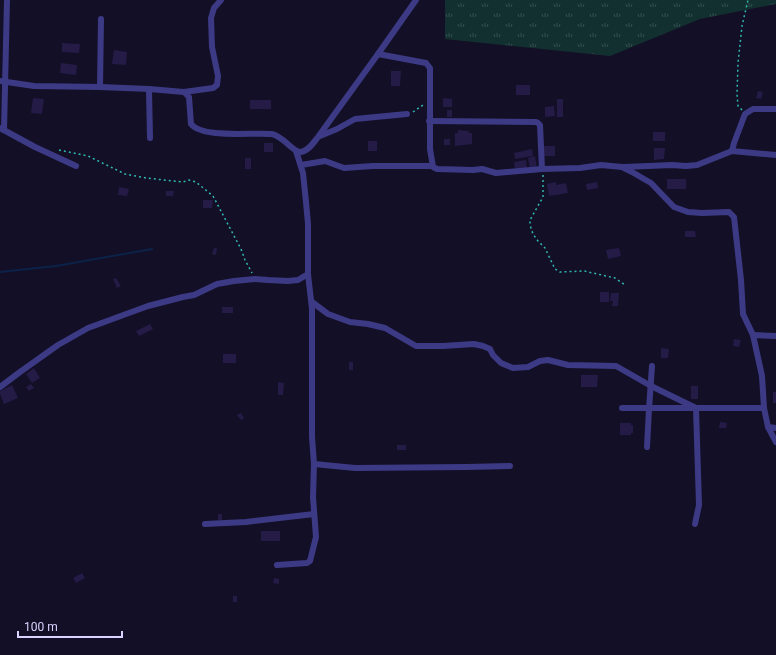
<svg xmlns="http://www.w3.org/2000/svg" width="776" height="655" viewBox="0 0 776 655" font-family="Roboto,sans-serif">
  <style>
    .grass { fill: url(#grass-tufts) }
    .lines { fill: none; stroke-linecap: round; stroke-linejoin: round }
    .stream { stroke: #0c2248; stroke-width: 2 }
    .building { fill: #241b47 }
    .path { stroke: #2fb8b0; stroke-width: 1.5; stroke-dasharray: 2 3; stroke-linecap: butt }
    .minor { stroke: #3d3a85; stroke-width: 6 }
  </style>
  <defs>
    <pattern id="grass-tufts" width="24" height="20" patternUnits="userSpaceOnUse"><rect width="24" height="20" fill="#12302f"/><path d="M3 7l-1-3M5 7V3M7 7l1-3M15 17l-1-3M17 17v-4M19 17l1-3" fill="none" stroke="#344d4e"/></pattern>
  </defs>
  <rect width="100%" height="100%" fill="#130f26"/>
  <polygon class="grass" points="445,0 776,0 776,4 700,19 610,56 445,39"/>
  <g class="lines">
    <polyline class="stream" points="0,272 56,266 152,249"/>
  </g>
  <g class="building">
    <polygon points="62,43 80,44 79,53 62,52"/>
    <polygon points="114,50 127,52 126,65 112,64"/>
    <polygon points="61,63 77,65 76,75 60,73"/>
    <polygon points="391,71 401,71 400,86 391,86"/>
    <rect x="516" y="85" width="14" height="10"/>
    <polygon points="758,91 763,92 761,99 756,98"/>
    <polygon points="33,98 44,99 42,114 31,113"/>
    <polygon points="443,98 452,99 452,107 443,107"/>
    <rect x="557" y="99" width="6" height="18"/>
    <rect x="250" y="100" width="10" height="9"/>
    <rect x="260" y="100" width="11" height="9"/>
    <polygon points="554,106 555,116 545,117 545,107"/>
    <rect x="447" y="110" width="5" height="7"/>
    <polygon points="458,130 469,131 469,133 472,133 472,144 455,146 455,133 458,133"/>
    <rect x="653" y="132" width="12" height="9"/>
    <rect x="444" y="139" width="6" height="6"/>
    <rect x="368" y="141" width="9" height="10"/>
    <rect x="264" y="143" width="9" height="9"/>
    <rect x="542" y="146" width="13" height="10"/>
    <polygon points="654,148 665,148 664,159 654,160"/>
    <polygon points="532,149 533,156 515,159 514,153"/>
    <polygon points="535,156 537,168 530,169 528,158"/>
    <rect x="245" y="158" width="6" height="11"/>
    <polygon points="526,160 527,168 515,170 514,162"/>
    <rect x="667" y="179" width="19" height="10"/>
    <polygon points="556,182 556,185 566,183 568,193 549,196 547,184"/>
    <polygon points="597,182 598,188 587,190 586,184"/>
    <polygon points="119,187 129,189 127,196 118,195"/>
    <polygon points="166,191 174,191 173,196 166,196"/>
    <polygon points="203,200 213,200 212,208 203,208"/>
    <polygon points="685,231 695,231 696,237 685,237"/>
    <polygon points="214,248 217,248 216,255 212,254"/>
    <polygon points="619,248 621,256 608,259 606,250"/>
    <polygon points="116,278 121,286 117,288 113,279"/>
    <rect x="600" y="292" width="9" height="10"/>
    <polygon points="611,293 619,293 618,306 612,306 613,301 610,301"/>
    <rect x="222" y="307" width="11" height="6"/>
    <polygon points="150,324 153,329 139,336 136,331"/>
    <polygon points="734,339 741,340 739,347 733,346"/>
    <polygon points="661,348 669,349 668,358 661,358"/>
    <rect x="223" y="354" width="13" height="9"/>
    <rect x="349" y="362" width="4" height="8"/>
    <polygon points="34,368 40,378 32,383 26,374"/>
    <polygon points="581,375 598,375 597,387 581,387"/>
    <polygon points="278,382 284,383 283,395 278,395"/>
    <polygon points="31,384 34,388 29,391 26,387"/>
    <polygon points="12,385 18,398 4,404 0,394 0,391"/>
    <rect x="691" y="386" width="7" height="13"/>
    <rect x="773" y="392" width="3" height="11"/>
    <polygon points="241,413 244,418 241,420 237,415"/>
    <polygon points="720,422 727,423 726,428 719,428"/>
    <polygon points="620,423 631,423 631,425 633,425 633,433 631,433 631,435 620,435"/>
    <rect x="397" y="445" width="9" height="5"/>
    <rect x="218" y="514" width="4" height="6"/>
    <rect x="261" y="531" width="19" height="10"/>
    <polygon points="82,573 85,578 76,583 73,578"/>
    <polygon points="274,578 279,579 279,584 273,583"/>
    <rect x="233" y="596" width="4" height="6"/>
  </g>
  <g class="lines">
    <g class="path">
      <polyline points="742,110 738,106 737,94 738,63 742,26 748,0"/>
      <polyline points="413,112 423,105"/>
      <polyline points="59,150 88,156 125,174 146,178 183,182 189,180 196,182 213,196 241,249 245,260 252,273"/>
      <polyline points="543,175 543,197 530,220 530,225 533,234 538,241 545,248 555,269 560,272 584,271 615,278 625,285"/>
    </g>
    <g class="minor">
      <polyline points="378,54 416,0"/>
      <path d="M0 81 34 86 100 87 149 89 184 92 189 97 191 124C203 139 253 132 272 134 283 136 293 152 300 152 308 152 314 142 318 137L378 54 426 63 430 68V149L433 167 437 169 473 170 482 169 496 173 542 169 580 168 601 165 622 167 632 172 651 183 674 207 688 212 702 213 729 212 734 217 741 280 743 314 753 335 762 376 764 408 768 427 776 442"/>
      <polyline points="100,87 101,19"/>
      <polyline points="149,89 150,138"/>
      <polyline points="184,92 213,88 217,85 218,76 212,47 211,18 214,8 221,0"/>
      <polyline points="429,121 536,122 538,123 540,125 542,169"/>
      <polyline points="0,128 35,147 76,166"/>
      <polyline points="4,130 7,0"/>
      <polyline points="320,136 337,129 355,119 407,114"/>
      <polyline points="732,151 734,143 745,114 753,109 776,109"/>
      <polyline points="301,165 325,161 344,168 373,166 432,166"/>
      <polyline points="624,167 672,165 686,166 697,165 732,151 776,155"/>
      <polyline points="312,302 328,314 350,322 368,324 385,328 416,346 443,346 474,344 483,346 490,349 493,355 501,363 513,368 528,367 540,361 548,360 568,365 616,366 651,386 696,408 699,505 695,524"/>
      <polyline points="753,335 776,336"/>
      <polyline points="0,387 20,372 58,345 88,328 148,306 183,297 194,295 217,284 234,281 255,279 268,280 288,281 298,280 308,274"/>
      <polyline points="622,408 764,408"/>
      <polyline points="768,427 776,428"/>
      <polyline points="647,447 649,409 652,366"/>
      <polyline points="314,464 355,468 466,467 510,466"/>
      <polyline points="205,524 246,522 314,514"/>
      <polyline points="277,565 307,563 310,561 316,537 313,497 314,464 312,437 312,309 308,274 308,224 306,202 303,173 296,151"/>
    </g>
  </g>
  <path d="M18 631v6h104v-6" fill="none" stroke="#d9d4ff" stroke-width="2"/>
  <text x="24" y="631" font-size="12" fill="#d9d4ff" stroke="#130f26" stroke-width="3" paint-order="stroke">100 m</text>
</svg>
